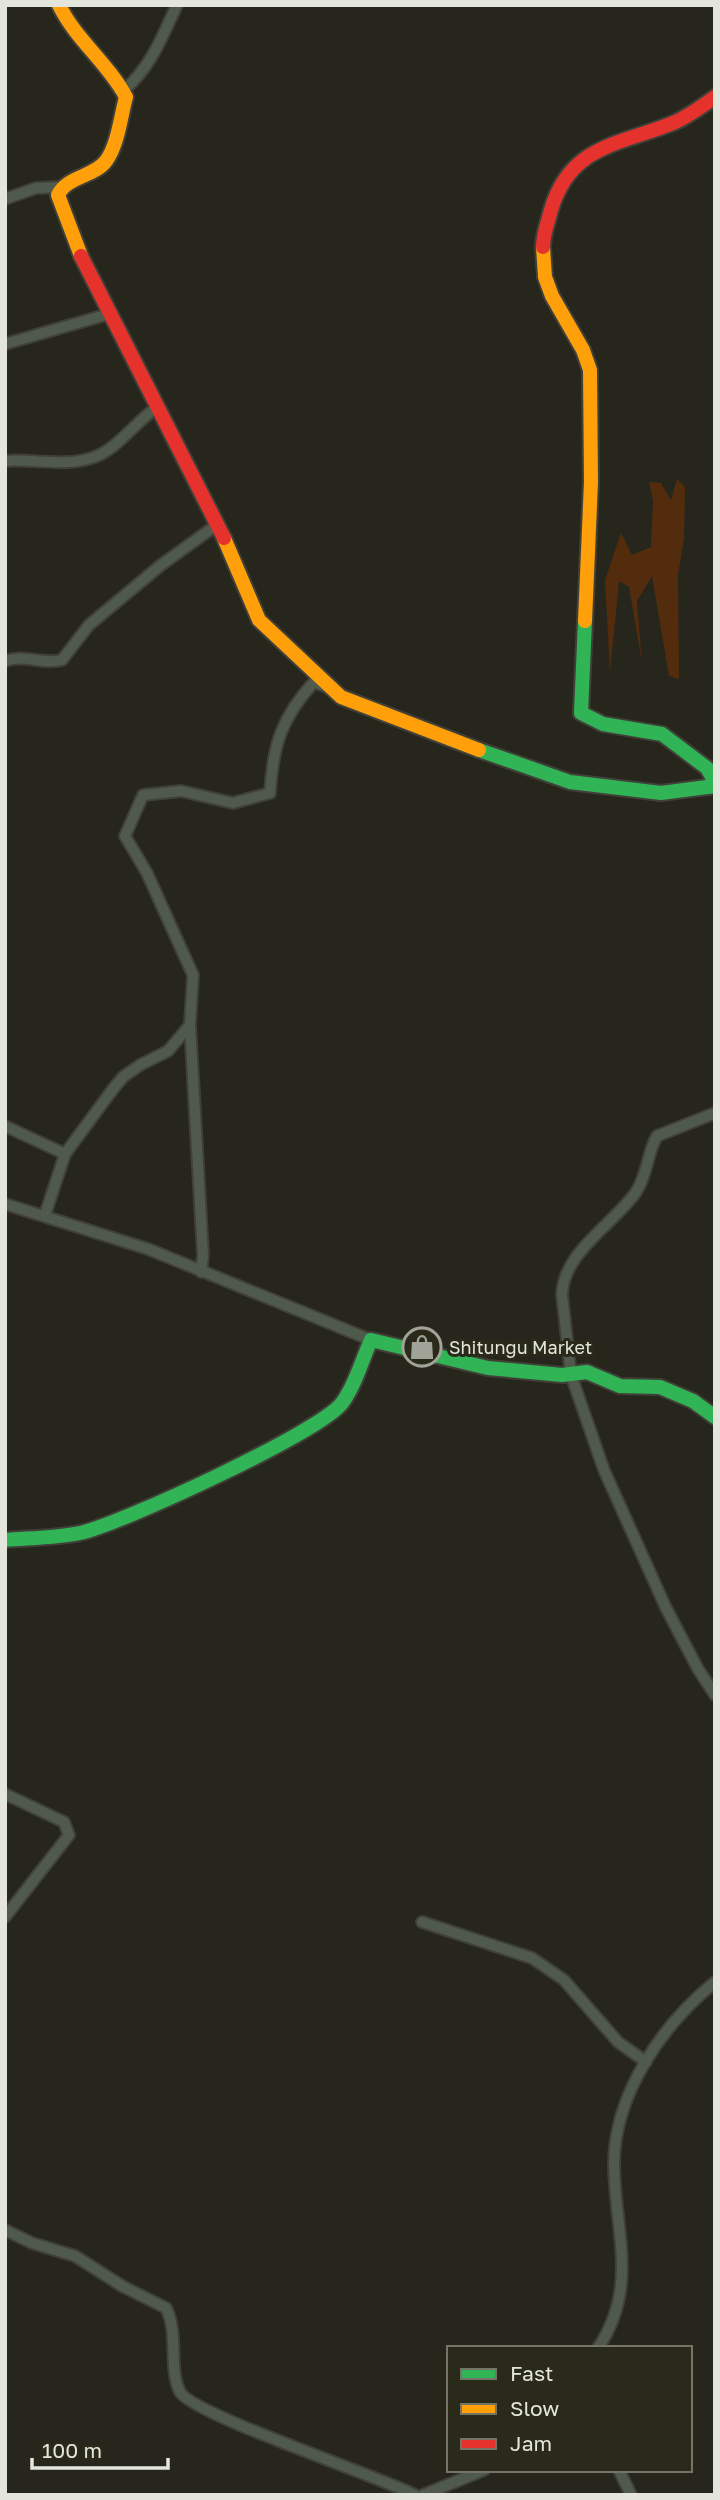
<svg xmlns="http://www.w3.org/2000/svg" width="720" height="2500" viewBox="0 0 720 2500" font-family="'Golos Text',sans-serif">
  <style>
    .green { fill: #522c0d }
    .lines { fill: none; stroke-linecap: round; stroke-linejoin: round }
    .street-casing { stroke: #404038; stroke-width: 14 }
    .fast-casing { stroke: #404038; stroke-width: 18 }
    .slow-casing { stroke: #404038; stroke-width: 18 }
    .jam-casing { stroke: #404038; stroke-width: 18 }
    .street { stroke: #4f5a4c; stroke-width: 10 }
    .fast { stroke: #30b455; stroke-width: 14 }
    .slow { stroke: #ff9f0a; stroke-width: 14 }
    .jam { stroke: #e5322d; stroke-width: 14 }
    .labels { text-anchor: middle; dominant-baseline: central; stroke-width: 6; stroke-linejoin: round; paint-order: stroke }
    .poi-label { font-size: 18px; fill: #e5e6db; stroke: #292a19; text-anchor: start }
  </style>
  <rect width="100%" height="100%" fill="#26261d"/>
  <polygon class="green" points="677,479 685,487 684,539 678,575 679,679 669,676 652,576 637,601 642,663 629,587 619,581 610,672 605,580 621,533 632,555 651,547 653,501 649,482 661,483 671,500"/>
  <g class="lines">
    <g class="street-casing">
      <g id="street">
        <path d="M124 90C151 67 162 37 177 5"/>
        <polyline points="5,199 36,188 62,187"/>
        <polyline points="5,344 112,313"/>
        <path d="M5 461C38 458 78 471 108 450 124 439 139 420 157 407"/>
        <path d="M5 661C25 654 43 665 62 660L89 625 161 565 218 524"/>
        <path d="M715 1113 657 1136C647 1153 648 1174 636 1192 614 1224 563 1252 562 1295L571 1375 604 1470 666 1608 698 1669 715 1695"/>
        <polyline points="5,1126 65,1154"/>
        <polyline points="5,1204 148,1249 371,1340"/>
        <polyline points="45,1215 65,1154 113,1089 123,1077 140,1065 168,1051 190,1025"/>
        <path d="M201 1272 203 1255 190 1025 193 975 147 873 125 836 143 795 181 791 233 803 270 793C273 746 281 718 314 682L327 687"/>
        <polyline points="5,1794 64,1822 69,1835 5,1917"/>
        <polyline points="422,1922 532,1958 564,1980 618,2042 646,2062"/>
        <path d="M5 2230 32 2243 75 2256 122 2286 166 2308C179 2333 168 2368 180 2392 192 2414 378 2476 415 2495"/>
        <path d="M598 2348C639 2287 615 2232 614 2165 614 2094 662 2025 715 1982"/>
        <polyline points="619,2470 631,2495"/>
        <polyline points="423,2495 484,2470"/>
      </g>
    </g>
    <g class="fast-casing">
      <g id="fast">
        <polyline points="585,621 581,713 603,724 662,734 707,768 715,782"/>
        <polyline points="479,750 570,782 661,793 715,786"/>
        <path d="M5 1540C29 1538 56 1538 80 1533 121 1524 320 1432 342 1403 355 1386 362 1360 371 1340L488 1368 562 1375 587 1372 620 1386 660 1387 693 1401 715 1417"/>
      </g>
    </g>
    <g class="slow-casing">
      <g id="slow">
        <path d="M59 5C76 40 108 63 126 97 121 115 118 145 106 161 94 177 67 176 58 195L81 256"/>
        <polyline points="543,247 545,277 552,296 583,350 590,370 591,482 585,621"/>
        <polyline points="224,538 259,620 341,697 479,750"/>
      </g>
    </g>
    <g class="jam-casing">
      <g id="jam">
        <path d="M543 247C543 234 548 222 551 210 570 145 619 145 673 123 688 117 702 106 715 97"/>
        <polyline points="81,256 224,538"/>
      </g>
    </g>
    <use href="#street" class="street"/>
    <use href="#fast" class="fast"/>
    <use href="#slow" class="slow"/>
    <use href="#jam" class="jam"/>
  </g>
  <defs>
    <g id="shop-ring" transform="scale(2.0125)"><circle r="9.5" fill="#292a19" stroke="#a2a398" stroke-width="1.5"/><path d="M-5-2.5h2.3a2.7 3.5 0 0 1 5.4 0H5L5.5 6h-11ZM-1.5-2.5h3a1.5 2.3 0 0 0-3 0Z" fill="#a2a398"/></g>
  </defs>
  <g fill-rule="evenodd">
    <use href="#shop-ring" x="422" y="1347"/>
  </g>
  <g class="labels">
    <g class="poi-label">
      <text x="449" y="1347">Shitungu Market</text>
    </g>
  </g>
  <rect width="720" height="2500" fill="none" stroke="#e5e6db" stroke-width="14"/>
  <rect x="447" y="2346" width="245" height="126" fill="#292a19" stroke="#747567" stroke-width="2"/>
  <rect x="461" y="2369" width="35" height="10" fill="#30b455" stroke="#747567" stroke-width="2"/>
  <text x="510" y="2381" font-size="21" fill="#e5e6db">Fast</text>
  <rect x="461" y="2404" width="35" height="10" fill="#ff9f0a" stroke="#747567" stroke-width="2"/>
  <text x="510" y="2416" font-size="21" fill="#e5e6db">Slow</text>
  <rect x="461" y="2439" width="35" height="10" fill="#e5322d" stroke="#747567" stroke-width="2"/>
  <text x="510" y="2451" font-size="21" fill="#e5e6db">Jam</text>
  <path d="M32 2458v10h136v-10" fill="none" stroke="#e5e6db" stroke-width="3.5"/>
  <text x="42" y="2458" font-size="21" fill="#e5e6db" stroke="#292a19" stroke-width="5" paint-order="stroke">100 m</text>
</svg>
